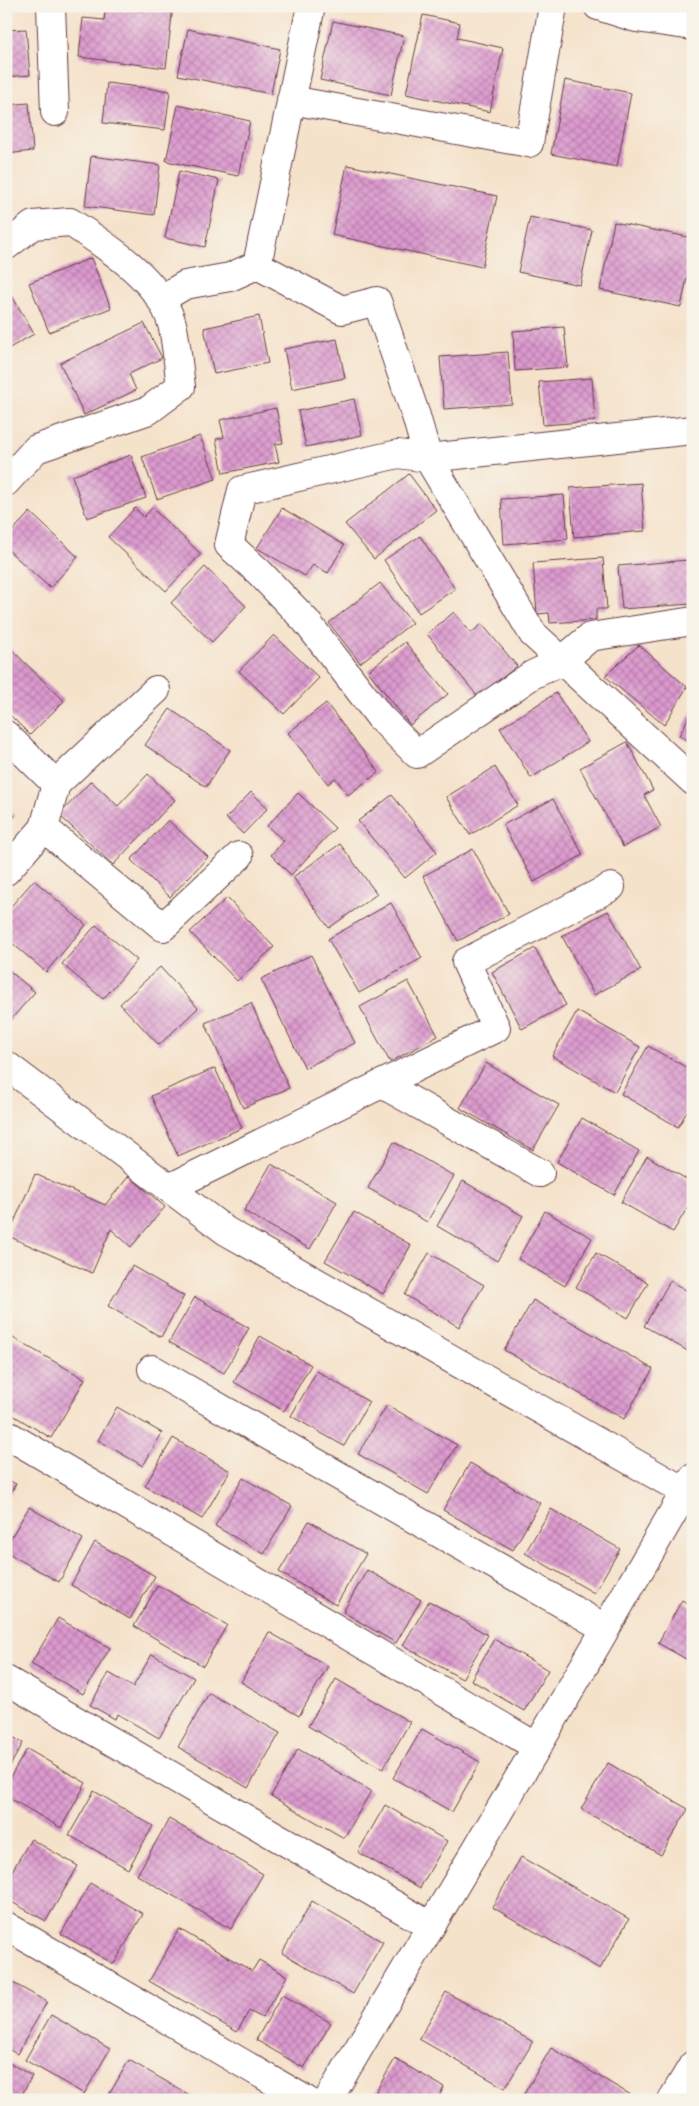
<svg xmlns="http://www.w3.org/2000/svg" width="699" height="2106" viewBox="0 0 699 2106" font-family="Alegreya,serif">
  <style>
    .building { fill: url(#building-cross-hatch) }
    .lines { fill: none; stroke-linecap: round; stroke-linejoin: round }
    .street-casing { stroke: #643c43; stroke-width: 30 }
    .street { stroke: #fff; stroke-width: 28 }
  </style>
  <defs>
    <pattern id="building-cross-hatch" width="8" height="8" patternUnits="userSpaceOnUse" patternTransform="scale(1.25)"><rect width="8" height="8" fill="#dc9acf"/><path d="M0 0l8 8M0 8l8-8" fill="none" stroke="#b47da8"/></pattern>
  </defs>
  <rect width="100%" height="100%" fill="#f7f3e8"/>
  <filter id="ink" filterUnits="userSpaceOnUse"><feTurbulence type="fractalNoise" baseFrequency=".02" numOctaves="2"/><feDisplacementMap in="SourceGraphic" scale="10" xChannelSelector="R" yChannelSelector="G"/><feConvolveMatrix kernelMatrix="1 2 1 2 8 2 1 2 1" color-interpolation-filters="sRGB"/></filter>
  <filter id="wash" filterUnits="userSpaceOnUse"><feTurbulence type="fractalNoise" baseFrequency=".0096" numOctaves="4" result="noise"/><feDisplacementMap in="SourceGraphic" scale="20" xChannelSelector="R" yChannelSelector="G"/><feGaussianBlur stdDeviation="1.12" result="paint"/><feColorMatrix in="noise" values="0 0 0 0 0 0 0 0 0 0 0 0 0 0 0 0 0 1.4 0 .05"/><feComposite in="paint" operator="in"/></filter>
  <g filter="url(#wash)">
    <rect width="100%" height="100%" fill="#f5e2cb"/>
    <g id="blocks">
      <g class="building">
        <polygon points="106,6 144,11 144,6 173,6 166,68 79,57 83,18 104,20"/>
        <polygon points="423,15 460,23 457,38 503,48 490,112 406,94"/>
        <polygon points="333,21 404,36 391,95 320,80"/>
        <polygon points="26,29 30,75 6,77 6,30"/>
        <polygon points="188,29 280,49 271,94 178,75"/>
        <polygon points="565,80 631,93 617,167 551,154"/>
        <polygon points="107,83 170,91 165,130 103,123"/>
        <polygon points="29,103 33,151 6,154 6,105"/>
        <polygon points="178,105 250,121 238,176 166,161"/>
        <polygon points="91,156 160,165 154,215 85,206"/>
        <polygon points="347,165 497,196 482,267 332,235"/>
        <polygon points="179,171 219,180 205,247 165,238"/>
        <polygon points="530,217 592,230 580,285 518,272"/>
        <polygon points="614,222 693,238 693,249 681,307 600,290"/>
        <polygon points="91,258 111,308 49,332 29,283"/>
        <polygon points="11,294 34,334 6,350 6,297"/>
        <polygon points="259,316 268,363 214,374 204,328"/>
        <polygon points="144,323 162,358 129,374 136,390 84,415 60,363"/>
        <polygon points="564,327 568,367 515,371 513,331"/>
        <polygon points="337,339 345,378 292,389 284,349"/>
        <polygon points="508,352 512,404 444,409 440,357"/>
        <polygon points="592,378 595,421 543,425 539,382"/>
        <polygon points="354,399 362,435 306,447 298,411"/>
        <polygon points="276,408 283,443 275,444 279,462 223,473 216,439 224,437 220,420"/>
        <polygon points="200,436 216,479 157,499 142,457"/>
        <polygon points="131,455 146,498 87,518 72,476"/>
        <polygon points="409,474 436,510 374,559 345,524"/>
        <polygon points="641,483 645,531 574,537 570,488"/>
        <polygon points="564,495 568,539 504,544 501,499"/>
        <polygon points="135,508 144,517 152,508 201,554 166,591 108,537"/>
        <polygon points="282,508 344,545 328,573 313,565 305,576 257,548"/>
        <polygon points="30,512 78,557 50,588 6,548 6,538"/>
        <polygon points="420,536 455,589 419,613 384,560"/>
        <polygon points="603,558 607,609 596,609 596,620 550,623 549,613 537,614 533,563"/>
        <polygon points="688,560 691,604 622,609 618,566"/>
        <polygon points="205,567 246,606 212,642 171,603"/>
        <polygon points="380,583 412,623 360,663 329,623"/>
        <polygon points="454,612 471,633 482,624 517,666 478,697 427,634"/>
        <polygon points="274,635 319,678 284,714 239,671"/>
        <polygon points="405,642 448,694 410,725 368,671"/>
        <polygon points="6,644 64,701 30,735 6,711"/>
        <polygon points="639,645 687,687 664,725 605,676"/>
        <polygon points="556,693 588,742 531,778 500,728"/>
        <polygon points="326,703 379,772 348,795 335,778 328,784 288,733"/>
        <polygon points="170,709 230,750 206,787 145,745"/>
        <polygon points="693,709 693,743 679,736"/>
        <polygon points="627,742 653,790 644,795 661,827 623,847 580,768"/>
        <polygon points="495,767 518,805 470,835 446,797"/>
        <polygon points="148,774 175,800 113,865 59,815 91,781 118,806"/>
        <polygon points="251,792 268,808 243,834 226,818"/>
        <polygon points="298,793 335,828 291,875 271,855 284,841 267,826"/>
        <polygon points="392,795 437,852 405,878 358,821"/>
        <polygon points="553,799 583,855 534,882 503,825"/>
        <polygon points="6,807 15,816 6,824"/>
        <polygon points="168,820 208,857 170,897 131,860"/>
        <polygon points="340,844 377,894 329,928 293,877"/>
        <polygon points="473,849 509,914 458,941 423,876"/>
        <polygon points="34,880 86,925 46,972 6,938 6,912"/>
        <polygon points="227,898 274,947 237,981 190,932"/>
        <polygon points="391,903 422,958 359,993 328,939"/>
        <polygon points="608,911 641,970 594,995 562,936"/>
        <polygon points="96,925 137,960 103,999 62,964"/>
        <polygon points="535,948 566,1005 522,1029 492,972"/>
        <polygon points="311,955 355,1043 305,1068 261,979"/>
        <polygon points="160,967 198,1008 159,1045 120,1004"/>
        <polygon points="6,968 35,992 6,1025"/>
        <polygon points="408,981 438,1036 390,1062 360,1007"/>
        <polygon points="251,1003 289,1088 243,1108 205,1023"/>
        <polygon points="577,1011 640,1047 615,1092 552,1056"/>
        <polygon points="648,1046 693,1071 693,1101 678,1127 621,1094"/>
        <polygon points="486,1063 559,1105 533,1150 460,1108"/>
        <polygon points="215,1068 242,1128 178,1156 151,1096"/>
        <polygon points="582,1118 639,1151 614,1195 557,1162"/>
        <polygon points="394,1142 454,1176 427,1222 368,1188"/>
        <polygon points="647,1156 693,1183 693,1198 673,1232 621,1202"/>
        <polygon points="271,1164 337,1202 310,1249 244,1211"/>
        <polygon points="35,1174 105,1205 129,1176 165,1207 131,1247 111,1229 92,1273 8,1236"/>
        <polygon points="463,1181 523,1216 497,1261 437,1226"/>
        <polygon points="545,1211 592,1238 565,1286 518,1259"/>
        <polygon points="354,1212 411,1245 383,1294 325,1261"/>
        <polygon points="429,1253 484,1285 459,1327 405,1295"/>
        <polygon points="596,1253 648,1283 628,1318 576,1287"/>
        <polygon points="132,1266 184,1296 161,1337 108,1306"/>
        <polygon points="670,1281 693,1294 693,1354 644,1326"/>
        <polygon points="195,1297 249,1328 224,1373 169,1342"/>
        <polygon points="533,1300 653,1369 624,1419 504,1350"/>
        <polygon points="6,1334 85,1379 51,1438 6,1411"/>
        <polygon points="260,1336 311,1365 284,1411 234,1382"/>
        <polygon points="317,1371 369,1402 344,1446 291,1416"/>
        <polygon points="387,1405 457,1445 428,1494 358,1454"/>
        <polygon points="117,1407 162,1433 143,1466 98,1440"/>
        <polygon points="173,1438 230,1471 202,1519 145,1486"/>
        <polygon points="470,1463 540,1503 513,1550 443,1510"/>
        <polygon points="243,1478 292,1506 264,1554 215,1526"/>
        <polygon points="6,1479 16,1484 6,1501"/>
        <polygon points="29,1507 83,1539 59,1582 6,1552 6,1546"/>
        <polygon points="551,1509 620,1549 594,1593 525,1553"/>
        <polygon points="309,1521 366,1554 336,1605 279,1572"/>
        <polygon points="95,1542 155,1576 130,1619 71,1585"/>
        <polygon points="367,1570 421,1600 396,1643 343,1612"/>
        <polygon points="158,1585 227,1625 203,1666 134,1626"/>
        <polygon points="682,1600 693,1607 693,1663 658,1643"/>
        <polygon points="429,1601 488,1635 462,1679 403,1645"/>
        <polygon points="58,1618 110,1648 83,1694 31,1664"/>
        <polygon points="269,1632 328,1666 299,1716 241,1682"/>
        <polygon points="494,1639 548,1670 524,1711 471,1680"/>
        <polygon points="152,1654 194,1678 159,1738 117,1714 115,1719 90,1705 109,1673 133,1687"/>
        <polygon points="336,1679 410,1722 383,1769 308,1726"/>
        <polygon points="209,1693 280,1733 248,1788 178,1747"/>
        <polygon points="422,1729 480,1762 452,1812 393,1778"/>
        <polygon points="6,1733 23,1743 6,1773"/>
        <polygon points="27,1749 86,1783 61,1828 6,1796 6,1784"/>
        <polygon points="298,1749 371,1791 344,1838 271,1796"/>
        <polygon points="608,1763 688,1809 661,1855 581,1809"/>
        <polygon points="94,1791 153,1826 128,1869 69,1835"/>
        <polygon points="385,1805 447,1841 420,1888 358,1852"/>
        <polygon points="169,1819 263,1874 231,1929 137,1875"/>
        <polygon points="31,1839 78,1866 46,1921 6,1899 6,1881"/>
        <polygon points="521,1857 629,1919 600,1969 492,1907"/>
        <polygon points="90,1883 143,1914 114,1964 61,1934"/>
        <polygon points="312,1901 383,1942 353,1994 282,1953"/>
        <polygon points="179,1929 252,1971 259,1960 287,1976 262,2018 249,2011 237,2032 149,1981"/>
        <polygon points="8,1980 47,2002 17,2054 6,2048 6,1983"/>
        <polygon points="446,1992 533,2042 505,2088 419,2039"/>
        <polygon points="282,1995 331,2023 304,2068 256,2040"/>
        <polygon points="51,2015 110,2049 84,2094 25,2060"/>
        <polygon points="551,2048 631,2095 628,2100 521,2099"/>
        <polygon points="395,2059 444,2087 437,2100 371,2100"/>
        <polygon points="129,2060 193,2097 192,2100 106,2100"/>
        <polygon points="6,2061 32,2076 19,2100 6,2100"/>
      </g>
    </g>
  </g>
  <g filter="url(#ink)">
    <use href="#blocks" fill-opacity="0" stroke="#643c43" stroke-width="1"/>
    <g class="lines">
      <g class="street-casing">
        <g id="street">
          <polyline points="51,6 55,112"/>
          <polyline points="311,6 257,265 342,310 377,301 416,416 428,458 398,454 242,490 229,545 259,572 306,621 380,717 417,754 532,675 562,661 590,637 693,621"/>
          <polyline points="598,6 636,18 693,26"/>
          <polyline points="291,100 529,143 553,6"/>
          <path d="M6 246 33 225 70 222C107 246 160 280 172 324 177 344 178 366 181 386L149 410 36 449 6 482"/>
          <polyline points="161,299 185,285 230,277 257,265"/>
          <polyline points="693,430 428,458 533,634 693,781"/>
          <polyline points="6,735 56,784"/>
          <polyline points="44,828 56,784 156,690"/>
          <polyline points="6,871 44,828 163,927 239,856"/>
          <polyline points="6,1065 226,1231 684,1491"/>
          <polyline points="382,1084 540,1173"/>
          <polyline points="169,1188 496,1028 466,962 611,887"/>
          <polyline points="152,1369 605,1628"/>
          <polyline points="6,1434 537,1747"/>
          <polyline points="6,1680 431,1926"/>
          <polyline points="6,1926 306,2100"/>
          <polyline points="328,2100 537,1747 693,1478"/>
          <polyline points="672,2100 693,2065"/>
        </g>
      </g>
      <use href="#street" class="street"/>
    </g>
  </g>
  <rect width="699" height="2106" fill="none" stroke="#f7f3e8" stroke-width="25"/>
</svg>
